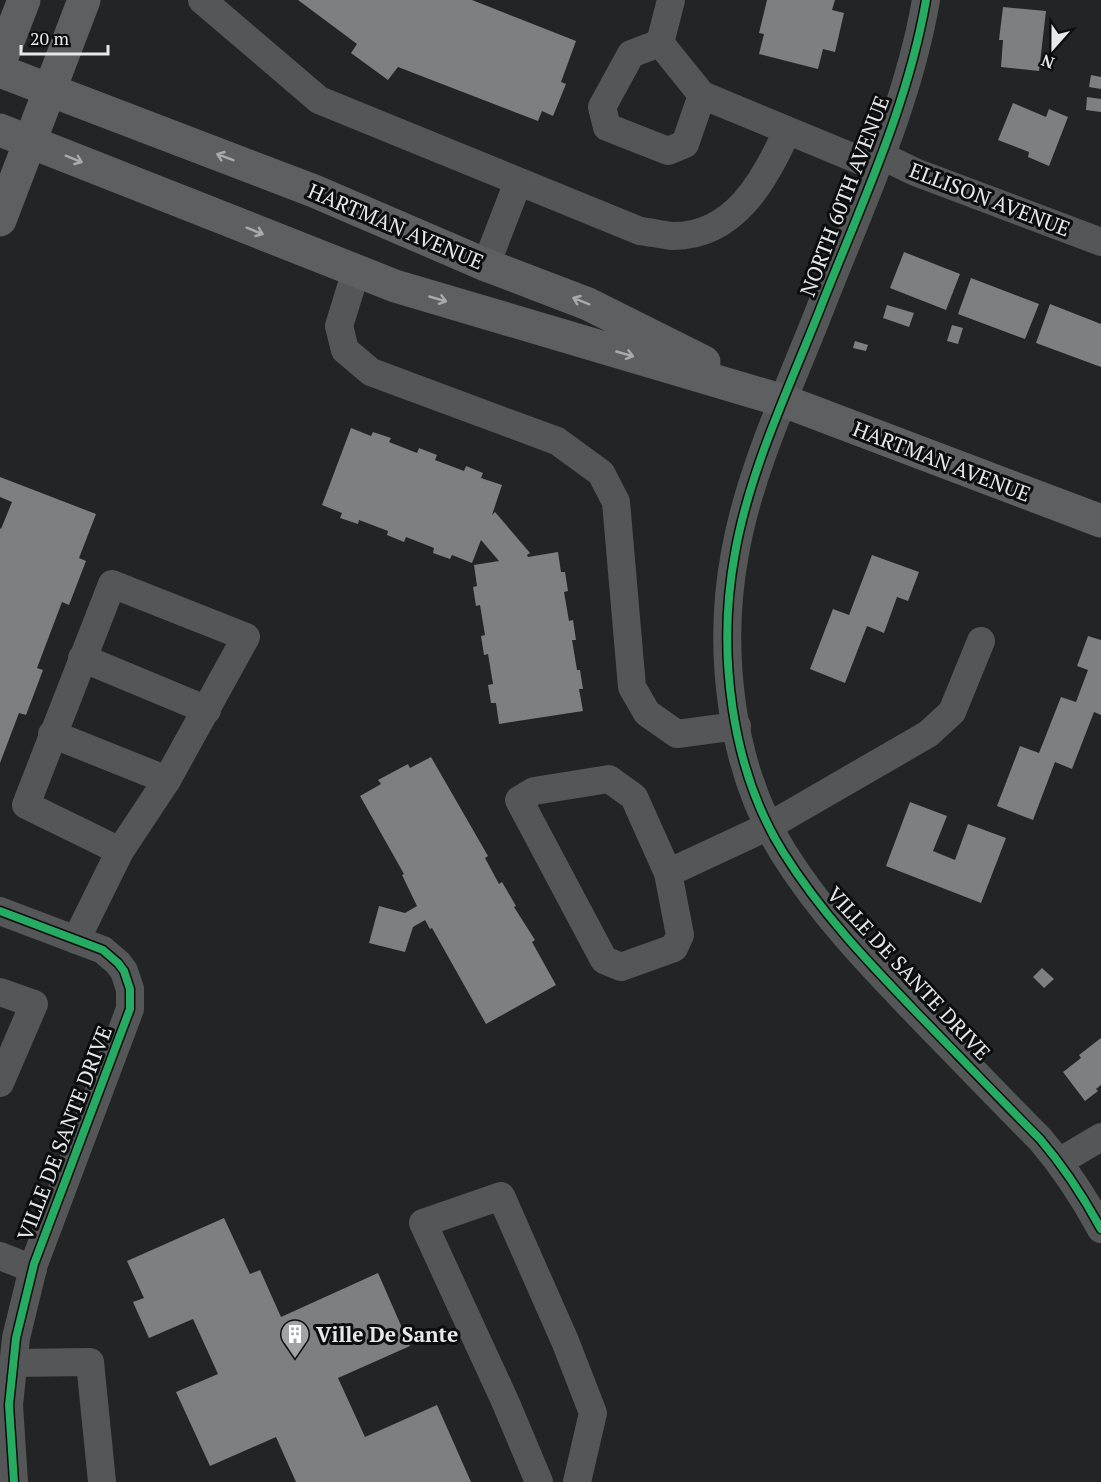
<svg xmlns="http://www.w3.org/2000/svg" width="1101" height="1482" viewBox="0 0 1101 1482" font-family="'PT Serif',serif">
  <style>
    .building { fill: #7e7f81 }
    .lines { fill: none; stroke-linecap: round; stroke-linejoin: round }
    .minor { stroke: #555657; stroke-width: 28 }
    .major { stroke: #5e5f60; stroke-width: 33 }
    .cycleway-casing { stroke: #0c0d0e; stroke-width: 11 }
    .cycleway { stroke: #26ab63; stroke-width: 8 }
    .oneway { stroke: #a9aaac }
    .labels { text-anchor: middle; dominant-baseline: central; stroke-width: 6; stroke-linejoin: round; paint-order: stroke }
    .street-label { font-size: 21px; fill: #e6e8ea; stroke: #0c0d0e }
    .poi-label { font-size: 21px; font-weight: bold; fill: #e6e8ea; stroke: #0c0d0e; text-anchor: start }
  </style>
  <rect width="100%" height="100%" fill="#222426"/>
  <g class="building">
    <polygon points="298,0 472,0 576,41 561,82 566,84 553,116 542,111 538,121 398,67 388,80 351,53 357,44"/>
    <polygon points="767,0 835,0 832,10 844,13 835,52 823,49 818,69 759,54 764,34 759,33"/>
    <polygon points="1003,7 1046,11 1039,71 1001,67 1003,40 999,40"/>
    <polygon points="1091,75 1101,77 1101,89 1089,87"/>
    <polygon points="1087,97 1101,99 1101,112 1086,110"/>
    <polygon points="1013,103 1046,117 1049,109 1068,117 1049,166 1028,157 1029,152 998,140"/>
    <polygon points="904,252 960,274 946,310 890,288"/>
    <polygon points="971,278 1039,304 1025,339 958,314"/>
    <polygon points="1050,304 1101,324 1101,367 1036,343"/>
    <polygon points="887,305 914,313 909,327 883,318"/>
    <polygon points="952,325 963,328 958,344 947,341"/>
    <polygon points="855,341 868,345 866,351 853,348"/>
    <polygon points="351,428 371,436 373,432 391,438 389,442 417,453 419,448 437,455 435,460 464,471 466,466 483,473 481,478 502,485 492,515 495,512 530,553 527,555 528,557 558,552 561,572 565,572 568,591 564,592 569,621 573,620 576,640 572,640 577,670 580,670 583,689 579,689 583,711 499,724 496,703 491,703 488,685 493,684 488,654 484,655 481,636 485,635 480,605 476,606 473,587 477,586 474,565 499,561 481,540 472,563 452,555 450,559 433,553 434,548 406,537 404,542 387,535 388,531 359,520 358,524 340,518 342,513 322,505"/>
    <polygon points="0,477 96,514 79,558 86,561 69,605 62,602 37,668 43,670 26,715 19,713 0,763 0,528 1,529 12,502 0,497"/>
    <polygon points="872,555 919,572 908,601 897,597 884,633 867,626 845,683 810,669 833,609 849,615"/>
    <polygon points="1088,636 1101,640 1101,715 1094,712 1072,769 1055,762 1033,820 997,806 1020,746 1039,753 1061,697 1076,702 1088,670 1077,666"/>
    <polygon points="431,757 488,856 485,858 499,884 502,882 516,906 514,907 535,940 532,942 556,985 486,1024 432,928 430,929 425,920 413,927 405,952 369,943 379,906 405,913 417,906 402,875 404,874 360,796 381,784 378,780 408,764 410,768"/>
    <polygon points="910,802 947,816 933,851 955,860 968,824 1006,838 981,903 886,866"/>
    <polygon points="1042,968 1054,979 1044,988 1033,977"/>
    <polygon points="1101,1038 1101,1085 1096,1089 1098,1091 1085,1101 1063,1072 1081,1058 1079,1055"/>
    <polygon points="224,1218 250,1274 260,1270 281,1317 378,1273 410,1346 338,1378 365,1437 437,1405 471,1482 296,1482 276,1437 210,1466 176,1392 218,1374 193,1319 149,1338 133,1302 144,1298 127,1261"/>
  </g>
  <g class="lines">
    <g class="minor">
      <path d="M202 0 319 100 640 231C650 232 661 235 672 236 734 237 765 180 787 131"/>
      <polyline points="671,0 660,43 702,95 876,167"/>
      <path d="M926 0C908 105 861 205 822 304 791 384 750 468 735 553 717 650 730 767 783 852 821 913 869 963 919 1015 959 1056 999 1098 1040 1139 1064 1167 1083 1196 1101 1229"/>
      <polyline points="660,43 631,54 602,107 607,127 668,151 685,144 702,95"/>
      <polyline points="880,155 915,172 1101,242"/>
      <polyline points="486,265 518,182"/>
      <polyline points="356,271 339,326 345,350 371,372 557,441 601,473 616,502 632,687 647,713 677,734 737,726"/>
      <polyline points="82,658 207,710"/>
      <polyline points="52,734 167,780"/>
      <polyline points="668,873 680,935 674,948 621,967 604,960 519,800 534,791 609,779 634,797 668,873 769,826 928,734 952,712 981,641"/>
      <polyline points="0,911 103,950 118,963 124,971 130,989 130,1009 34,1264 16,1338 9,1405 14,1482"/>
      <polyline points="76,940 120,851 167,780 246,637 112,584 26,805 120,851"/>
      <polyline points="0,992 34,1004 0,1083"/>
      <polyline points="1059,1162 1101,1137"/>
      <polyline points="0,1256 33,1269"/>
      <polyline points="12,1363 90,1362 102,1482"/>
      <polyline points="539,1482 505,1401 423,1223 501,1196 565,1341 593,1413 577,1482"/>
    </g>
    <g class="major">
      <polyline points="0,62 24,0"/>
      <polyline points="0,71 314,191 486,265 588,304 704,362"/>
      <polyline points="0,130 395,286 784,401 1101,521"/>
      <polyline points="0,220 84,0"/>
    </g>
    <g class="cycleway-casing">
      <g id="cycleway">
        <path d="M926 0C908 105 861 205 822 304 791 384 750 468 735 553 717 650 730 767 783 852 821 913 869 963 919 1015 959 1056 999 1098 1040 1139 1064 1167 1083 1196 1101 1229"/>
        <polyline points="0,911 103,950 118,963 124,971 130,989 130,1009 34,1264 16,1338 9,1405 14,1482"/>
      </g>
    </g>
    <use href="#cycleway" class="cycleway"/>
  </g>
  <defs><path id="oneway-shaft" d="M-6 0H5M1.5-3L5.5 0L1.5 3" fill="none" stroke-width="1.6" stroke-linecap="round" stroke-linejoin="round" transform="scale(1.5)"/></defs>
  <g class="oneway">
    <use href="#oneway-shaft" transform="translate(225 157) rotate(-159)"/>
    <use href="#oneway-shaft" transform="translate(74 159) rotate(22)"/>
    <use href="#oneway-shaft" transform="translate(255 231) rotate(22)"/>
    <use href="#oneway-shaft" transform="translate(438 299) rotate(16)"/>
    <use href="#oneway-shaft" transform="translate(581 301) rotate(-158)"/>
    <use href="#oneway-shaft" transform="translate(625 354) rotate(16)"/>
  </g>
  <defs>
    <g id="building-pin" transform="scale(1.5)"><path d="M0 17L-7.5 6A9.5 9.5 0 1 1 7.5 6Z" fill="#a1a3a5" stroke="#0c0d0e"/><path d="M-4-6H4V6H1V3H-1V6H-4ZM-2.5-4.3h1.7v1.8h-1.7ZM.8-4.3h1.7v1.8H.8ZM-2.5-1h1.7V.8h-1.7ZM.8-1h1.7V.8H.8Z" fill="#fff"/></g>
  </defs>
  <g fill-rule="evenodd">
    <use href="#building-pin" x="295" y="1334"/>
  </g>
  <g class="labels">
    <g class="street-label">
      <text transform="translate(844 196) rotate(-69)">NORTH 60TH AVENUE</text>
      <text transform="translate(990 199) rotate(21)">ELLISON AVENUE</text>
      <text transform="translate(396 226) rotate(23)">HARTMAN AVENUE</text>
      <text transform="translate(942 461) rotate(21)">HARTMAN AVENUE</text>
      <text transform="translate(909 973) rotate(47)">VILLE DE SANTE DRIVE</text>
      <text transform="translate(64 1133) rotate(-69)">VILLE DE SANTE DRIVE</text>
    </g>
    <g class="poi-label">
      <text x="316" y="1334">Ville De Sante</text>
    </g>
  </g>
  <g transform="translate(1053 48) rotate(201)" stroke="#0c0d0e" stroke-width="4.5" paint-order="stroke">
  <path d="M0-4.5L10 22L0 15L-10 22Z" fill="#e6e8ea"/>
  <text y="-9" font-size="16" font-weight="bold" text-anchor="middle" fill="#e6e8ea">N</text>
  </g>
  <path d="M21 45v9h87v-9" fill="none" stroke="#e6e8ea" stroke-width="3"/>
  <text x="30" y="45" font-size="18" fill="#e6e8ea" stroke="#0c0d0e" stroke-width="4.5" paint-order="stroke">20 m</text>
</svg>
